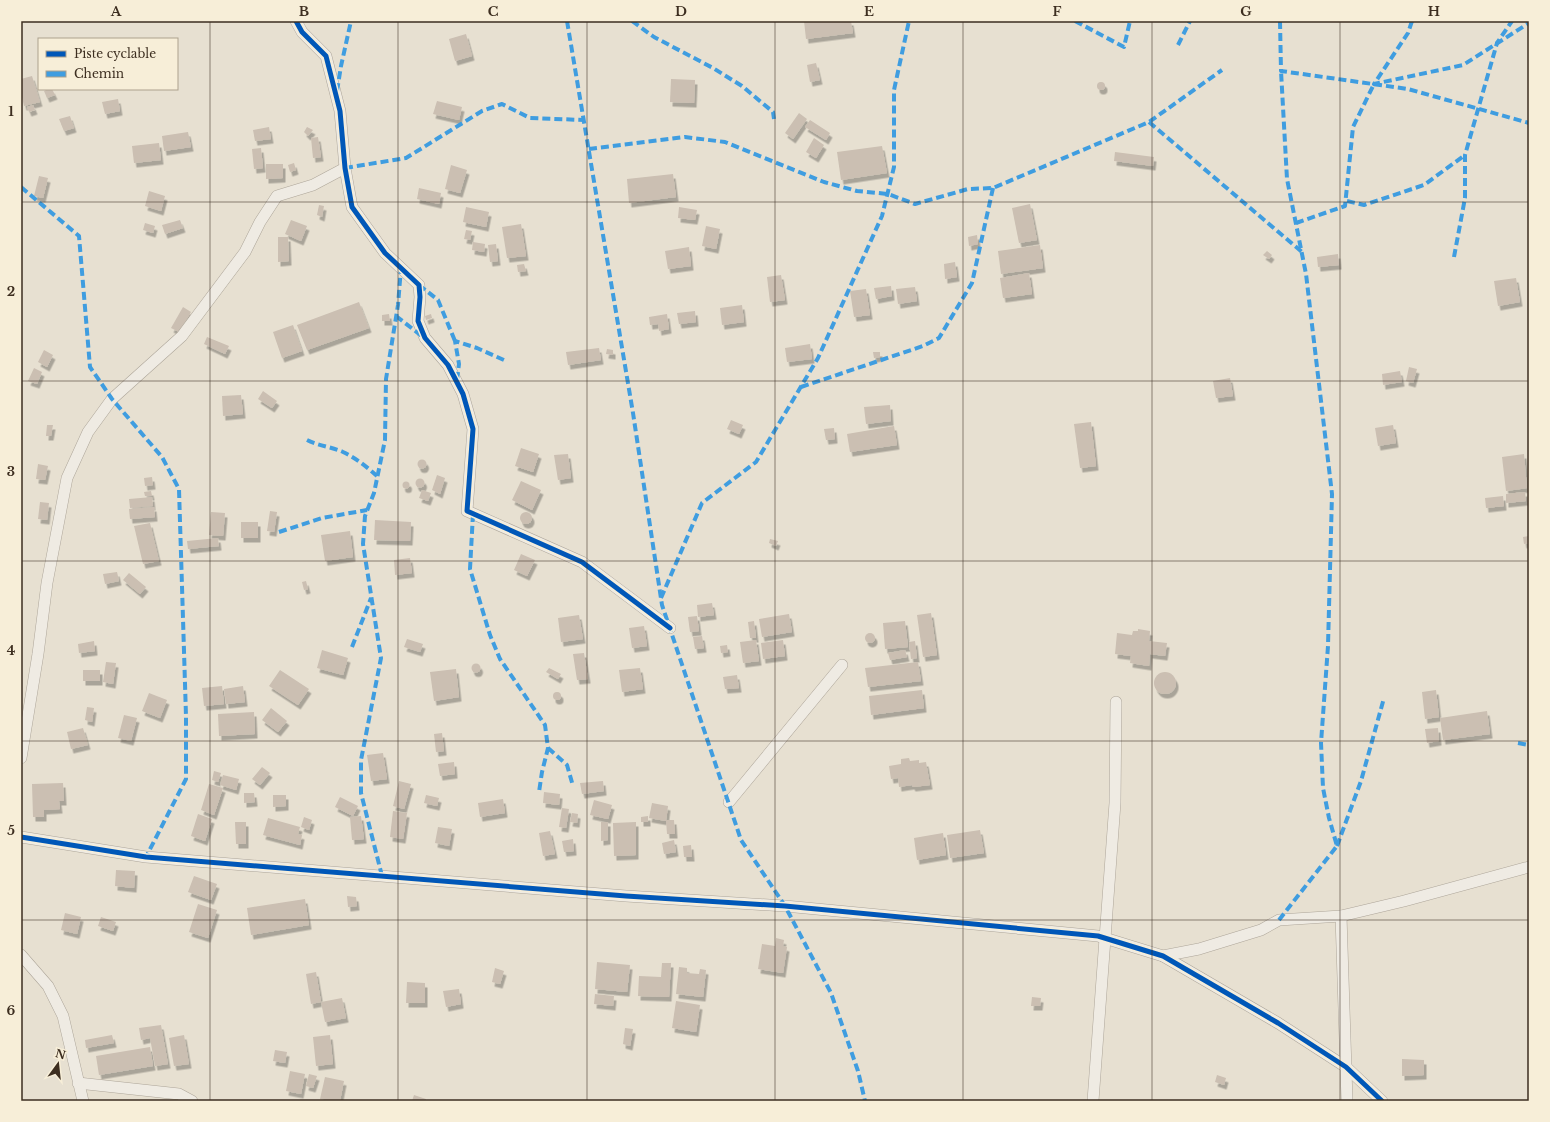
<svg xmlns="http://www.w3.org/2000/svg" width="1550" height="1122" viewBox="0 0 1550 1122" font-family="'Libre Baskerville',serif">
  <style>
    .building { fill: #cbbfb2; filter: url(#shadow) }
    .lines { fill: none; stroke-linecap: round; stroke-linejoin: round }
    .street-casing { stroke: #ada599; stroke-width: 12 }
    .street { stroke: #efebe3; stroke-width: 11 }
    .quiet { stroke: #3f9de0; stroke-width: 4; stroke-dasharray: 8 4; stroke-linecap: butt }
    .cycleway-casing { stroke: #f7eed8; stroke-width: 8 }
    .cycleway { stroke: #0057b8; stroke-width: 5 }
    .grid { fill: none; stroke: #3d2e20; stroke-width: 1; stroke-opacity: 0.55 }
    .neatline { fill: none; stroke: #3d2e20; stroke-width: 1.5 }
    .grid-label { font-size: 13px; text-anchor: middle; font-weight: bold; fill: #3d2e20 }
  </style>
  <defs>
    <filter id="shadow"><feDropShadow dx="2.5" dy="4.5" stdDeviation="0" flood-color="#0004"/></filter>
  </defs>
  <rect width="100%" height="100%" fill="#e7e0d1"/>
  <g class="building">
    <polygon points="804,21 851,21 853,33 806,39"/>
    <polygon points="466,34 472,56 455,61 449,39"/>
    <polygon points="816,63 820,80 810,82 807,65"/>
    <polygon points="32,76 40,102 24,106 21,93 21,79"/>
    <polygon points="671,79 695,80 694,103 670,102"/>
    <circle cx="1101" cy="86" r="4"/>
    <polygon points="48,89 52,89 55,95 47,98 44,91"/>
    <polygon points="118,99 120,111 105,114 102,102"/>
    <polygon points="437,101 462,107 459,120 433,114"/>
    <polygon points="33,105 35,110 29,112 27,107"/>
    <polygon points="799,113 807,119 793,139 785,133"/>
    <polygon points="70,116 74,128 64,131 59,119"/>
    <polygon points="810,120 830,133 826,140 805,127"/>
    <polygon points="269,127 271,139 255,141 253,130"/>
    <polygon points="307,127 313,130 308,136 304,132"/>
    <polygon points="188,132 191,147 164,151 162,136"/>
    <polygon points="318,137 321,157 313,158 311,138"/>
    <polygon points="814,138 824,145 816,158 806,152"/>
    <polygon points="159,143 161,160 134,163 132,146"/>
    <polygon points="882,146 887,173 841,180 837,152"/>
    <polygon points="261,148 263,168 254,169 252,149"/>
    <polygon points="1115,152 1154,157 1153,166 1114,161"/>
    <polygon points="294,163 296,170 290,172 288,165"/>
    <polygon points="266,164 283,164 283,178 266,179"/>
    <polygon points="451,165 467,170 460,193 445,189"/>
    <polygon points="673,174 676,197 629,203 627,179"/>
    <polygon points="39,176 48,178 43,198 34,196"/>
    <polygon points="419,188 441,193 439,204 417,199"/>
    <polygon points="149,191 165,196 161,211 145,206"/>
    <polygon points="1030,204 1037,240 1019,243 1012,208"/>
    <polygon points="319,205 324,206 322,217 317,215"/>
    <polygon points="466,207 489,212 486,227 463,222"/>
    <polygon points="679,207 697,210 695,220 678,218"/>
    <polygon points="180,220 183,228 165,234 162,225"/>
    <polygon points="291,220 307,226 301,241 285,234"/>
    <polygon points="145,223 155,226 153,233 143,230"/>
    <polygon points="521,224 526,256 507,258 502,227"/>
    <polygon points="706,226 720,229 716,249 702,246"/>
    <polygon points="466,230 472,231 470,240 464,239"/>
    <polygon points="977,235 978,244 969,246 968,237"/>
    <polygon points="278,237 288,237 289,261 278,262"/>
    <polygon points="473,242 485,244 484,252 472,250"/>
    <polygon points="496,244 498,261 490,262 488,245"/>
    <polygon points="1040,245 1043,268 1001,274 998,251"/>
    <polygon points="689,247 691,266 668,269 665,251"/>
    <polygon points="1267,251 1272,255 1269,259 1263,255"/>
    <polygon points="1338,254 1339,265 1318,267 1317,257"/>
    <polygon points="955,262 957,277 945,279 944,264"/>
    <polygon points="524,264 526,271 518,272 517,265"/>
    <polygon points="1029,273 1032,294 1003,298 1000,278"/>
    <polygon points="781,275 785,300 770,302 767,277"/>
    <polygon points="1516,278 1520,302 1498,306 1494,281"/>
    <polygon points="891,286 892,296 876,299 874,288"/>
    <polygon points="915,287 917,301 898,304 896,289"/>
    <polygon points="866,289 870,315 854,317 850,291"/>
    <polygon points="359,302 369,328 307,350 297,325"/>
    <polygon points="742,305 744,322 722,325 720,308"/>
    <polygon points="183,307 191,312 179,332 171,328"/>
    <polygon points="695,311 696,322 679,324 677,313"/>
    <polygon points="389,314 390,321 382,321 382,315"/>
    <polygon points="431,314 432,318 426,320 425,316"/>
    <polygon points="667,314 669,329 659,331 658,324 650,325 649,317"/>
    <polygon points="293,325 302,351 282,358 273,332"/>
    <polygon points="207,337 229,346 225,354 204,344"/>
    <polygon points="810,344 812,359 787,362 785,348"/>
    <polygon points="599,348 601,360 568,365 566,352"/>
    <polygon points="607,349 613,350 613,355 606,354"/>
    <polygon points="44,350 53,355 47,367 38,362"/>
    <polygon points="873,352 880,352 880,357 874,358"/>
    <polygon points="1409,367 1417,369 1413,383 1406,381"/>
    <polygon points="34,368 42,372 37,384 28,381"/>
    <polygon points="1400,371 1402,382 1383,385 1382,374"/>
    <polygon points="1230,378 1233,396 1216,398 1213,381"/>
    <polygon points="263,391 277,401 272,408 258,399"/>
    <polygon points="241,395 243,414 223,416 222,396"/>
    <polygon points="890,405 891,421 866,424 864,407"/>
    <polygon points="731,420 743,425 739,434 727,429"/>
    <polygon points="1091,422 1096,466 1080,468 1074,424"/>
    <polygon points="47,425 53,425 51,436 46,436"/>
    <polygon points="1393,425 1396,443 1378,446 1375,428"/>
    <polygon points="894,426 897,445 850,452 847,434"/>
    <polygon points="834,428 835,439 826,440 824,429"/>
    <polygon points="521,448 539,454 533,472 515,466"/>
    <polygon points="568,454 571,478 558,480 554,455"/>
    <polygon points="1524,454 1527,488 1506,491 1502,457"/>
    <circle cx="422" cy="464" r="4.5"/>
    <polygon points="38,464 48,466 45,480 36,479"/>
    <polygon points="437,475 445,478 440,494 432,490"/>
    <polygon points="152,477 153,485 145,486 144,478"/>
    <circle cx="420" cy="483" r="4.5"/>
    <polygon points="521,481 541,490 532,510 512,500"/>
    <circle cx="406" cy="485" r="3.5"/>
    <polygon points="422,490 431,493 428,501 419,498"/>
    <polygon points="151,491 152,496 145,496 144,492"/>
    <polygon points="1525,492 1526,501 1506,503 1506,494"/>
    <polygon points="1503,496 1504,506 1486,508 1485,498"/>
    <polygon points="152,497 153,506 130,508 129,499"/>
    <polygon points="40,502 49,503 47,520 38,519"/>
    <polygon points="154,507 155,517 130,519 129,509"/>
    <polygon points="270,511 277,512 274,532 267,531"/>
    <circle cx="526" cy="518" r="6"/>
    <polygon points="211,512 225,513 223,536 209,535"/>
    <polygon points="375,520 411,522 410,541 374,540"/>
    <rect x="241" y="522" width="17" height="16"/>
    <polygon points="150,523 159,561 143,564 134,526"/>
    <polygon points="350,531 353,557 325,561 321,535"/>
    <polygon points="1529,536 1529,543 1524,544 1523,537"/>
    <polygon points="218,538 219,546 188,549 187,541"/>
    <polygon points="770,539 778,541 776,546 769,543"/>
    <polygon points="521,554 535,560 527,576 514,570"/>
    <polygon points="410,558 412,573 395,575 394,560"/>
    <polygon points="117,572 119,581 105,584 103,574"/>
    <polygon points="129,573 146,587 140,594 123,580"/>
    <polygon points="306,581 308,589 304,590 302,582"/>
    <polygon points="712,603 714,615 698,617 697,605"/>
    <polygon points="931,613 937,655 923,657 917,615"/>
    <polygon points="789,614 792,632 762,637 759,619"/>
    <polygon points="579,615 583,639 561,642 558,618"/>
    <polygon points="697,616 699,631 690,632 688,617"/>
    <polygon points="754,621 756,638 750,638 748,622"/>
    <polygon points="905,621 908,647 885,649 883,623"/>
    <polygon points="644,626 647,646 632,648 629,628"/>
    <polygon points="1138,629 1150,631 1149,641 1167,643 1165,656 1150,654 1149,666 1130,663 1131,656 1115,654 1117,633 1132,635 1133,631 1138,631"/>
    <circle cx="870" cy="638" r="5"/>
    <polygon points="702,636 704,648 695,649 693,637"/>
    <polygon points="407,639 423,644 420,652 404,647"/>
    <polygon points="756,640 759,661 743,663 740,642"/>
    <polygon points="783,640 785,656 763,659 761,643"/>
    <polygon points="94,641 95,651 79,653 78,644"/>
    <polygon points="915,641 917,658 911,659 909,642"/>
    <polygon points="727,645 728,652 721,653 720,646"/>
    <polygon points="322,650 348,658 343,675 317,668"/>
    <polygon points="905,650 907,657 890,660 888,653"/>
    <polygon points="584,653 588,679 577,680 573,654"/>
    <polygon points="106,662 116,663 113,684 103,682"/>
    <polygon points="918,662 921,681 868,687 865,668"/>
    <circle cx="476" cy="668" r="4.5"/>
    <polygon points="549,668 561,674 558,679 546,672"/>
    <polygon points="640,668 643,689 622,692 619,670"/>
    <polygon points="456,669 459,697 434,701 430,672"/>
    <rect x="83" y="670" width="17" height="11"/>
    <polygon points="280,670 309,689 298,705 269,686"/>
    <circle cx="1165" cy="683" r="11"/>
    <polygon points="737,675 739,688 725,689 723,677"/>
    <polygon points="222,686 224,704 204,706 202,688"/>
    <polygon points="243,686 245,702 226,704 224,689"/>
    <polygon points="922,690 924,708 871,715 869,696"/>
    <polygon points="1436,690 1439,717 1425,719 1422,692"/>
    <circle cx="557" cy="696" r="4"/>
    <polygon points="149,693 167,700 160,718 142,711"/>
    <polygon points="87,707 94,708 92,722 85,720"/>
    <polygon points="271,708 287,721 278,732 262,720"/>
    <polygon points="1487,711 1490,734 1443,740 1440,718"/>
    <polygon points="254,712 255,734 219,736 218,714"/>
    <polygon points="124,715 137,718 131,741 118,738"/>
    <polygon points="83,728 88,745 71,749 67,732"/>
    <polygon points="1438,728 1439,741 1427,743 1425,729"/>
    <polygon points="442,733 444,751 436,752 434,734"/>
    <polygon points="383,753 387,779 371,781 367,755"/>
    <polygon points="909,758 910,761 919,760 919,763 926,762 930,785 913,787 912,785 899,787 898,778 891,779 889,766 901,764 901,759"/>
    <polygon points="454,762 455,774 440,776 438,764"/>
    <polygon points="262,767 270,773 260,785 252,779"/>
    <polygon points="214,771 221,773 218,782 212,780"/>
    <polygon points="223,775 239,779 236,790 220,785"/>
    <polygon points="399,781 411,784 404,809 393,806"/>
    <polygon points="603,781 604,791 582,794 580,783"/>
    <polygon points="63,783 64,801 59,801 60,809 44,810 44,817 33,817 32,784"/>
    <polygon points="209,784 223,788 214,815 201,810"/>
    <polygon points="544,792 560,794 559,805 543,803"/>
    <polygon points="244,793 254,793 255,802 244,803"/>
    <polygon points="273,795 286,795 286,806 273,807"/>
    <polygon points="426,795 439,798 437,806 424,803"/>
    <polygon points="340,797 358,806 353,816 335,807"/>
    <polygon points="503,799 505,813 480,817 478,803"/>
    <polygon points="594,800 612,805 608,819 590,815"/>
    <polygon points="652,803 668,806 666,821 649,818"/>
    <polygon points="562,808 569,809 566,828 559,827"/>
    <polygon points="393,811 407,813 403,839 390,837"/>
    <polygon points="572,813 578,814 577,823 570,822"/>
    <polygon points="198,814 212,819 205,841 191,836"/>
    <polygon points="361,816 364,839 352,840 350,817"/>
    <polygon points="648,816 648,822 641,822 641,817"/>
    <polygon points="304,817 312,820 309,830 301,827"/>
    <polygon points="268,818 300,827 298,834 302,835 300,845 263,835"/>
    <polygon points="666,820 674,820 675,834 667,834"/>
    <polygon points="235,822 246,822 246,844 236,844"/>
    <polygon points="601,822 608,822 608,840 601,841"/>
    <polygon points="636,822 636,855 614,856 613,823"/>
    <polygon points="438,827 452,829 449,846 435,843"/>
    <polygon points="980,830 984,853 950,858 947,835"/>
    <polygon points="550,831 555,854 543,856 539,833"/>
    <polygon points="943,833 946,855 917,860 914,838"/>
    <polygon points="573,839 574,851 564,852 562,841"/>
    <polygon points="674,840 676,852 664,854 662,843"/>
    <polygon points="691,845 692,857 684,857 683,846"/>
    <polygon points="116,870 135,871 134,888 115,886"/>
    <polygon points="194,876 217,884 211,900 188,892"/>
    <polygon points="347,896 356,897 357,906 348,907"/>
    <polygon points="305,899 309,925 251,935 247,908"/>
    <polygon points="198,904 217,910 208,938 189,932"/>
    <polygon points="65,913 81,917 77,934 61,930"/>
    <polygon points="101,917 116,922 113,931 98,926"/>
    <polygon points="776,938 784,940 783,946 787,947 783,973 758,969 762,944 775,946"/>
    <polygon points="597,962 630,965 627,992 595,989"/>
    <polygon points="662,963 671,963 669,997 638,996 639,976 661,977"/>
    <polygon points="679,967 687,968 687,973 699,974 700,969 706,970 703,997 676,994"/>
    <polygon points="495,968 504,971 500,984 492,982"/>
    <polygon points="316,972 321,1002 311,1004 306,974"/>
    <polygon points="407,982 425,983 425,1003 406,1003"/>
    <polygon points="459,989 461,1004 446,1007 443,991"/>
    <polygon points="595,994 614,996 613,1006 594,1004"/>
    <polygon points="1032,997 1041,998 1040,1006 1031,1006"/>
    <polygon points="342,998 346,1018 325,1022 321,1002"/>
    <polygon points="676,1001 700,1005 696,1032 672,1028"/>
    <polygon points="161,1025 168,1064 155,1066 150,1038 141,1040 139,1028"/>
    <polygon points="625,1028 633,1029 630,1046 623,1044"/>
    <polygon points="112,1035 114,1043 86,1048 85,1040"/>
    <polygon points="184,1035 189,1064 174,1066 169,1038"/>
    <polygon points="330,1035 333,1064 316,1066 313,1037"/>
    <polygon points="150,1047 153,1066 99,1075 96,1056"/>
    <polygon points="275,1050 287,1052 285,1063 273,1061"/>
    <polygon points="1402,1059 1424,1060 1424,1075 1402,1076"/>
    <polygon points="290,1071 305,1074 301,1094 286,1091"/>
    <polygon points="309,1074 317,1076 313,1088 306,1086"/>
    <polygon points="1217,1075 1226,1078 1224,1085 1215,1082"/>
    <polygon points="325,1077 344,1081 340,1101 320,1099"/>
    <polygon points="414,1095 426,1099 426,1101 412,1101"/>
  </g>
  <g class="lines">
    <g class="street-casing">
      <g id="street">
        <polyline points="296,21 302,32 326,56 340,111 345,168 352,207 385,253 419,285 420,297 418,321 425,338 448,365 463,394 473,429 467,511 582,562 670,628"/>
        <polyline points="21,758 38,654 47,583 67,478 88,432 112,399 182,336 245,252 260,222 277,196 313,185 345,168"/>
        <polyline points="729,802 842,665"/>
        <polyline points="21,837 146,857 626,896 785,906 1098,936 1163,956 1278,1023 1346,1067 1382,1101"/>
        <polyline points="1341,916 1347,1101"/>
        <polyline points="21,955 48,986 63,1016 83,1101"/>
        <polyline points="1163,956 1199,949 1261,930 1279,920 1341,916 1404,901 1529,867"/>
        <polyline points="78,1083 179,1094 192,1101"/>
        <polyline points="1093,1101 1115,803 1116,702"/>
      </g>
    </g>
    <use href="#street" class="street"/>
    <g class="quiet">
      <polyline points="567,21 633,413 662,605 741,840 785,906 831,993 858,1071 865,1101"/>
      <polyline points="632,21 654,37 713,68 742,86 773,112 774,119"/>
      <polyline points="1075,21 1124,47 1130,21"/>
      <polyline points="1280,21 1281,71 1408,89 1529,123"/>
      <polyline points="1412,21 1408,33 1374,84 1463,65 1529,23"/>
      <polyline points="1178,45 1190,21"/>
      <polyline points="337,91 341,66 351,21"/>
      <polyline points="1149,122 1302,252"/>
      <polyline points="589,149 685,137 725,142 824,182 857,191 888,194 915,204 968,189 993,188 1149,122 1222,70"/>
      <polyline points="345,168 406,158 482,111 502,104 530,118 584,120"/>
      <polyline points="21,187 79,236 90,367 112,399 162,457 179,489 186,716 186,779 146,857"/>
      <polyline points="1347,201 1364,205 1424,185 1465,155"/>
      <polyline points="1296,223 1345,206 1353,127 1374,84"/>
      <polyline points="1454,257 1465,198 1465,155 1497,43 1512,21"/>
      <polyline points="419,285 438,300 455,341"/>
      <polyline points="396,316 423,337"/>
      <polyline points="457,380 459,364 455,341 477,348 504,360"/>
      <polyline points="801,387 923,346 939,338 972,283 993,188"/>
      <path d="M307 440C319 446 332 447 343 452 356 458 367 467 377 476"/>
      <polyline points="473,514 470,569 490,635 500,659 545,725 548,748 542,772 539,792"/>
      <polyline points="279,532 322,518 367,510"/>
      <polyline points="661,598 702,503 756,462 818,358 882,216 894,167 894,90 909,21"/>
      <polyline points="352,647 371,598"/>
      <polyline points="1518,743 1529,745"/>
      <polyline points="548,748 567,765 573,786"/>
      <polyline points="1337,846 1361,781 1384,698"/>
      <polyline points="382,876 361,793 361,760 381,658 363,544 365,516 374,493 385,440 386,379 398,305 401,268"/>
      <polyline points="1279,920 1337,846 1329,818 1323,788 1321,743 1328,646 1332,494 1306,274 1287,179 1281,71"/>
    </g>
    <g class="cycleway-casing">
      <g id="cycleway">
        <polyline points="296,21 302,32 326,56 340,111 345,168 352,207 385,253 419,285 420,297 418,321 425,338 448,365 463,394 473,429 467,511 582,562 670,628"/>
        <polyline points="21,837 146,857 626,896 785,906 1098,936 1163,956 1278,1023 1346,1067 1382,1101"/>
      </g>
    </g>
    <use href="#cycleway" class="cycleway"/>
  </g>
  <path class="grid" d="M210 21V1101M398 21V1101M587 21V1101M775 21V1101M963 21V1101M1152 21V1101M1340 21V1101M21 202H1529M21 381H1529M21 561H1529M21 741H1529M21 920H1529"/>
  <rect width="1550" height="1122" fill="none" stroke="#f7eed8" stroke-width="44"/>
  <rect x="38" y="38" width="140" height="52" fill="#f7eed8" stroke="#ada18e"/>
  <rect x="46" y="51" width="20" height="6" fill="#0057b8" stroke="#ada18e"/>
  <text x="74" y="58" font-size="12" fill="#3d2e20">Piste cyclable</text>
  <rect x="46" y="71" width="20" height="6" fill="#3f9de0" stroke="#ada18e"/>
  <text x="74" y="78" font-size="12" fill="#3d2e20">Chemin</text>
  <g transform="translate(58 1064) rotate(15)" stroke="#f7eed8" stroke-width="3" paint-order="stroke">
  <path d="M0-3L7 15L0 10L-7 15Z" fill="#3d2e20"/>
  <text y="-6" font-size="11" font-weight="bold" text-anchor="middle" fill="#3d2e20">N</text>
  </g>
  <rect x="22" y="22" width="1506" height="1078" class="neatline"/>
  <g class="grid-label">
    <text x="116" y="16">A</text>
    <text x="304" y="16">B</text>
    <text x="493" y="16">C</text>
    <text x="681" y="16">D</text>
    <text x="869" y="16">E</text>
    <text x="1057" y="16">F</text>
    <text x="1246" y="16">G</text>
    <text x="1434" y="16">H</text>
    <text x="11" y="116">1</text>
    <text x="11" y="296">2</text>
    <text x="11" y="476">3</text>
    <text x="11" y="655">4</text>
    <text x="11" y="835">5</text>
    <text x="11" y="1015">6</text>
  </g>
</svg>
